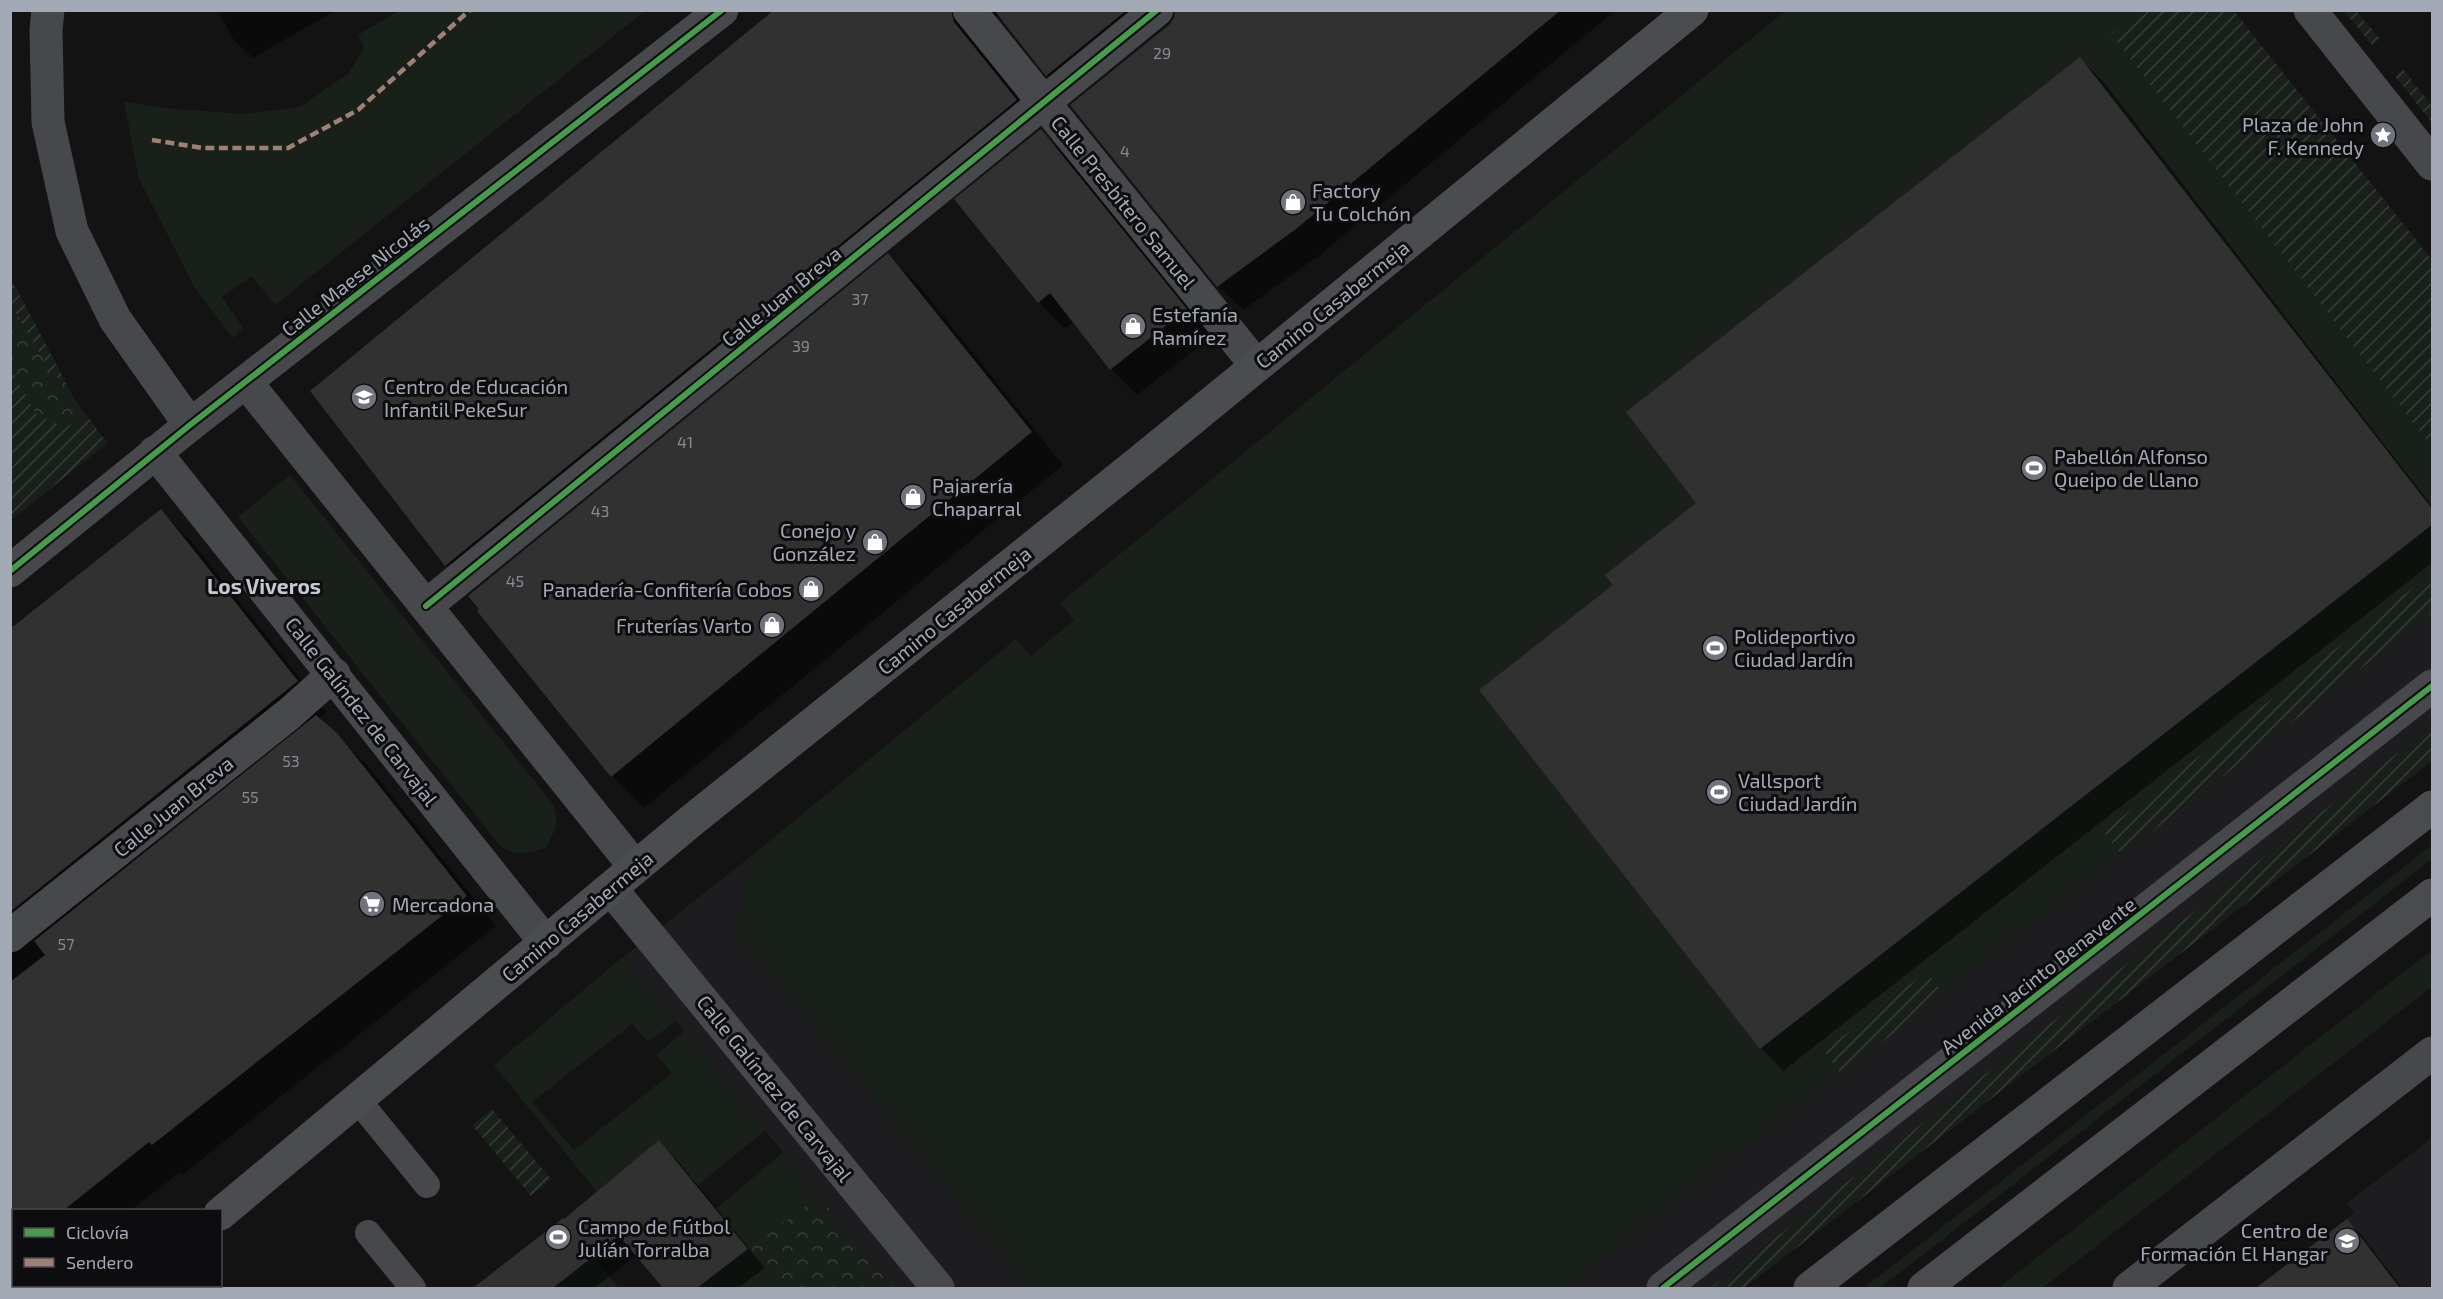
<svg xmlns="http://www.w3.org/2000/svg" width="2443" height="1299" viewBox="0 0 2443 1299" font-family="'Exo 2',sans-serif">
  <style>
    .built { fill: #1d1d1f }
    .grass { fill: #19201a }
    .park { fill: url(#park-crowns) }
    .garden { fill: url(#garden-furrows) }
    .shadow { fill: #0007 }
    .building { fill: #313132 }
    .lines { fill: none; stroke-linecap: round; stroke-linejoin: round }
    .service { stroke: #47484c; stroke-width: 26 }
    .minor { stroke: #47484c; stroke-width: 33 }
    .tertiary { stroke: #47484c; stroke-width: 33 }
    .secondary { stroke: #4b4c50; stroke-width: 33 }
    .primary { stroke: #494b4e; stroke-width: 33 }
    .quiet { stroke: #9e8076; stroke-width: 4.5; stroke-dasharray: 9 4.5; stroke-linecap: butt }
    .cycleway-casing { stroke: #0d0d0f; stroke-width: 10 }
    .cycleway { stroke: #469c4c; stroke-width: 6 }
    .labels { text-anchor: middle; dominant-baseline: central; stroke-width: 6; stroke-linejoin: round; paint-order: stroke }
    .number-label { font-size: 16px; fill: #868b94 }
    .poi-label { font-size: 20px; fill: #a3a9b5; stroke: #0d0d0f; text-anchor: start }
    .street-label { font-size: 20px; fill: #a3a9b5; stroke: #0d0d0f }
    .neighbourhood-label { font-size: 21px; font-weight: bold; fill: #c4c8d1; stroke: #0d0d0f }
  </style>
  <defs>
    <pattern id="park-crowns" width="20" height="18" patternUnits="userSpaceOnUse" patternTransform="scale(1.5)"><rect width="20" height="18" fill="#19201a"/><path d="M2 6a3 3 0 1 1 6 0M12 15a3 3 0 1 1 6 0" fill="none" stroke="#373e39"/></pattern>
    <pattern id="garden-furrows" width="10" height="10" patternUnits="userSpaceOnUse" patternTransform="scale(1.5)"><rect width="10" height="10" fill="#19201a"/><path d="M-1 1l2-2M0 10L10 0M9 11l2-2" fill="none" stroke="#373e39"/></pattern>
  </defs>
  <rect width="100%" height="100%" fill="#131313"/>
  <g class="built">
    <polygon points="2432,613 2432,726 1711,1288 1566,1288"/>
    <polygon points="750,857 737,932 1031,1288 894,1288 623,957"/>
    <polygon points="2432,1138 2432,1288 2256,1288 2354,1213 2347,1203"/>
  </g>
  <g class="grass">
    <polygon points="398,11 645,11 275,305 252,276 222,297 243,328 233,338 195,288 139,179 124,102 174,109 245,114 300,107 349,73 364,48 358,35"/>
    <polygon points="1785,11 2234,11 2432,260 2432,613 1566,1288 1031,1288 737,932 750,857 1016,639 1031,656 1074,620 1060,603"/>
    <path d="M290 475 552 803C561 820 555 831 546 847 530 854 516 856 501 847L238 517Z"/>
    <polygon points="2432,845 2432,859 1880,1288 1864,1288"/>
    <polygon points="2432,950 2432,987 2042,1288 1998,1288"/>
    <polygon points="623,957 676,1021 648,1042 632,1024 532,1102 574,1150 672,1073 656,1055 685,1031 766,1130 697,1186 659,1140 597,1192 494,1065"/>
    <polygon points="783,1152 841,1223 793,1288 697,1288 748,1249 716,1209"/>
    <polygon points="563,1218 619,1288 473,1288"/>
  </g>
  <g class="park">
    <polygon points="10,277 76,402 107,443 11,520"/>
    <polygon points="819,1196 894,1288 781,1288 749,1249"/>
  </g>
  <g class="garden">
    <polygon points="2139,11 2234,11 2432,260 2432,447 2111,34"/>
    <polygon points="2344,11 2356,11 2380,39 2372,45"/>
    <polygon points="2403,69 2432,106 2432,123 2395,76"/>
    <polygon points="10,277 62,375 61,380 52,374 11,305"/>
    <polygon points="10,366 36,414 64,428 88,417 107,443 11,520"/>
    <polygon points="2432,573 2432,613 2122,855 2103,832"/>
    <polygon points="2432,726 2432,761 1744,1288 1711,1288"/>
    <polygon points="1926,972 1944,994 1841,1074 1824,1051"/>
    <polygon points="492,1109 551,1179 531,1196 472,1125"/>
  </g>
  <g class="shadow">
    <polygon points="217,10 336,10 253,58 234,40"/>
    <polygon points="777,10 1616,10 1321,254 1243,310 1218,286 1170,25 1176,17 1072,99 1048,75 1000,16 991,16 1041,125 471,589 446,565 312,391"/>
    <polygon points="2080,59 2103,81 2432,506 2432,563 1783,1071 1761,1048 1481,691 1615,585 1698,503"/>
    <polygon points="1041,131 1067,157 1212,336 1137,395 1111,369 1074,321 1065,329 1039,302"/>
    <polygon points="888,255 920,287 1063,465 644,808 612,776"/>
    <polygon points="161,511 191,541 327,712 318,719 367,765 496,926 183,1174 180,1172 131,1210 14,1210 14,1286 37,1286 33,1288 10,1288 10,631"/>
    <polygon points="659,1142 677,1160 765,1268 738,1288 665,1288 637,1255 594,1288 476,1288 563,1220 564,1221"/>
    <polygon points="2347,1221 2361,1234 2402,1288 2258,1288"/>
  </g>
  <g class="building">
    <polygon points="774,10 951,10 954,22 1017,100 445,566 310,391"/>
    <polygon points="994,10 1127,10 1046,76"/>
    <polygon points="1175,10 1561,10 1296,229 1217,287 1070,105 1169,25 1174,17"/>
    <polygon points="2080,57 2433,510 2433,524 1760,1049 1479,690 1613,585 1605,575 1696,503 1626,412"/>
    <polygon points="1041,129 1187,309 1110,370 1050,293 1038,303 954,199"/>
    <polygon points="888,253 1032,432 611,777 477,611 479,609 468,596"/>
    <polygon points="161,509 298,681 10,912 10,629"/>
    <polygon points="316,715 337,733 467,896 152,1145 149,1142 64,1210 10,1210 10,982 45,955 34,941"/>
    <polygon points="659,1140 748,1249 697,1288 663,1288 619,1236 553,1288 473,1288 563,1218 564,1219"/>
    <polygon points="2347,1219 2400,1288 2256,1288"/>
  </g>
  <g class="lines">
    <g class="service">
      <polyline points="357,1099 427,1185"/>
      <polyline points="368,1233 413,1288"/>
      <polyline points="175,1286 177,1288"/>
    </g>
    <g class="minor">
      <polyline points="969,10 1256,365"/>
      <polyline points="10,571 190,425 722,10"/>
      <polyline points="426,606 1157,10"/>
      <polyline points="611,889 938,1288"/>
      <polyline points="10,936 289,714 334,674"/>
      <polyline points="1663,1288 2432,686"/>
      <polyline points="2129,1288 2432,1053"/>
    </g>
    <g class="tertiary">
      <polyline points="48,10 46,30 48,122 72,231 115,319 190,425"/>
      <polyline points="2310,10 2432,164"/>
      <polyline points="246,382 635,867"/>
      <polyline points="155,452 546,943"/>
    </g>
    <g class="secondary">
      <polyline points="220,1214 691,821 1143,459 1692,10"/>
      <polyline points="128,1288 131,1286"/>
    </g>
    <g class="primary">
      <polyline points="1810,1288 2432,807"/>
      <polyline points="1924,1288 2432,895"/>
    </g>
    <polyline class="quiet" points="152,140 203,148 288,148 358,110 470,10"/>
    <g class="cycleway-casing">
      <g id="cycleway">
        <polyline points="10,571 190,425 722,10"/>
        <polyline points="426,606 1157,10"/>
        <polyline points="1663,1288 2432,686"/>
      </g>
    </g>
    <use href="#cycleway" class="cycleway"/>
  </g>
  <defs>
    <g id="sight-disc" transform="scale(1.35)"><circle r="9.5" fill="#71747c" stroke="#0d0d0f"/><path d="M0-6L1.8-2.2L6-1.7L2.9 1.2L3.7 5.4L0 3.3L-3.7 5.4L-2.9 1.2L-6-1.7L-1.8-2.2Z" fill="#fff"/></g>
    <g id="shop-disc" transform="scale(1.35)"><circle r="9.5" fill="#71747c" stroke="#0d0d0f"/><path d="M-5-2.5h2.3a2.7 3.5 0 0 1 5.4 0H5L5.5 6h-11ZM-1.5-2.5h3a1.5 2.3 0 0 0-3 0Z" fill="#fff"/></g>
    <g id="school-disc" transform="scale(1.35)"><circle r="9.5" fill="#71747c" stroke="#0d0d0f"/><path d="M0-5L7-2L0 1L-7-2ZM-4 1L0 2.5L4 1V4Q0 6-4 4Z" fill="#fff"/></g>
    <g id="stadium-disc" transform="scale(1.35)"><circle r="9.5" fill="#71747c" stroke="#0d0d0f"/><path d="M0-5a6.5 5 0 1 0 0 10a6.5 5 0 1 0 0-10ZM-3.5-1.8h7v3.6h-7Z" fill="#fff"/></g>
    <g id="supermarket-disc" transform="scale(1.35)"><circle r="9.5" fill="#71747c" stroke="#0d0d0f"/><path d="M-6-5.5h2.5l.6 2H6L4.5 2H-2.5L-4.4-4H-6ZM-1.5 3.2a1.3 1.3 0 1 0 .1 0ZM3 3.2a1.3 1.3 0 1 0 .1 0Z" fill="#fff"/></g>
    <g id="university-disc" transform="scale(1.35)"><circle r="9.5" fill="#71747c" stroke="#0d0d0f"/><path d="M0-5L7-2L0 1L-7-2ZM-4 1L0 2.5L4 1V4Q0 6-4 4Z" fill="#fff"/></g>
  </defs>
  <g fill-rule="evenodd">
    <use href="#sight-disc" x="2383" y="135"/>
    <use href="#shop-disc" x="1293" y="202"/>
    <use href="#shop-disc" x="1133" y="326"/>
    <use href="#school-disc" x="364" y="397"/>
    <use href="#stadium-disc" x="2034" y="468"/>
    <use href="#shop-disc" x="913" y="497"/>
    <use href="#shop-disc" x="875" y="542"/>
    <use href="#shop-disc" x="811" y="589"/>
    <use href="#shop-disc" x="772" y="625"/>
    <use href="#stadium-disc" x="1715" y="648"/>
    <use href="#stadium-disc" x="1719" y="792"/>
    <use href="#supermarket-disc" x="372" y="904"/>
    <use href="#stadium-disc" x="558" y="1237"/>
    <use href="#university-disc" x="2347" y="1241"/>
  </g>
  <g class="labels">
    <g class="number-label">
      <text x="1162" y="52">29</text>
      <text x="1125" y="150">4</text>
      <text x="860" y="298">37</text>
      <text x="801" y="345">39</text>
      <text x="685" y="441">41</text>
      <text x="600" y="510">43</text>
      <text x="515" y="580">45</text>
      <text x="291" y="760">53</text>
      <text x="250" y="796">55</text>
      <text x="66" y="943">57</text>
    </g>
    <g class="poi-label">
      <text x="2364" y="124" text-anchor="end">Plaza de John<tspan x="2364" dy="23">F. Kennedy</tspan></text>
      <text x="1312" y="190">Factory<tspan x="1312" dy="23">Tu Colchón</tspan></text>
      <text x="1152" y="314">Estefanía<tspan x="1152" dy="23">Ramírez</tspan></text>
      <text x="384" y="386">Centro de Educación<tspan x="384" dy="23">Infantil PekeSur</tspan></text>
      <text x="2054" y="456">Pabellón Alfonso<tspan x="2054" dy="23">Queipo de Llano</tspan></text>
      <text x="932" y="485">Pajarería<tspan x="932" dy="23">Chaparral</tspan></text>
      <text x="856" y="530" text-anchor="end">Conejo y<tspan x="856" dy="23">González</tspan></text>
      <text x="792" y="589" text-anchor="end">Panadería-Confitería Cobos</text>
      <text x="752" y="625" text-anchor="end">Fruterías Varto</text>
      <text x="1734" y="636">Polideportivo<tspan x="1734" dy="23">Ciudad Jardín</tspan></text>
      <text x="1738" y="780">Vallsport<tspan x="1738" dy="23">Ciudad Jardín</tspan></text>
      <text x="392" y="904">Mercadona</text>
      <text x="578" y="1226">Campo de Fútbol<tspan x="578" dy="23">Julíán Torralba</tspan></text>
      <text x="2328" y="1230" text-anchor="end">Centro de<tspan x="2328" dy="23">Formación El Hangar</tspan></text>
    </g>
    <g class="street-label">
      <text transform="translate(1124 202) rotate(51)">Calle Presbítero Samuel</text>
      <text transform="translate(355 276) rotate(-38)">Calle Maese Nicolás</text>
      <text transform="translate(781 296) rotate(-39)">Calle Juan Breva</text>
      <text transform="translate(1332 304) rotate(-39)">Camino Casabermeja</text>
      <text transform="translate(954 610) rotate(-39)">Camino Casabermeja</text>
      <text transform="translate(362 711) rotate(52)">Calle Galíndez de Carvajal</text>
      <text transform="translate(173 806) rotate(-39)">Calle Juan Breva</text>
      <text transform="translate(577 916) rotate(-40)">Camino Casabermeja</text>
      <text transform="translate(2038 975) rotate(-38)">Avenida Jacinto Benavente</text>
      <text transform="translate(775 1088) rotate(51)">Calle Galíndez de Carvajal</text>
    </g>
    <g class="neighbourhood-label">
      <text x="264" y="585">Los Viveros</text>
    </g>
  </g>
  <rect width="2443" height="1299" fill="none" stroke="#a3a9b5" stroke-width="24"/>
  <rect x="12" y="1209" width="210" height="78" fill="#0d0d0f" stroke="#494b51" stroke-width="1.5"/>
  <rect x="24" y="1228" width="30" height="9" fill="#469c4c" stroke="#494b51" stroke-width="1.5"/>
  <text x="66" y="1239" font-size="18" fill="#a3a9b5">Ciclovía</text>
  <rect x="24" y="1258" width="30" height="9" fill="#9e8076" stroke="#494b51" stroke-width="1.5"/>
  <text x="66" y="1269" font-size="18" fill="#a3a9b5">Sendero</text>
</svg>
